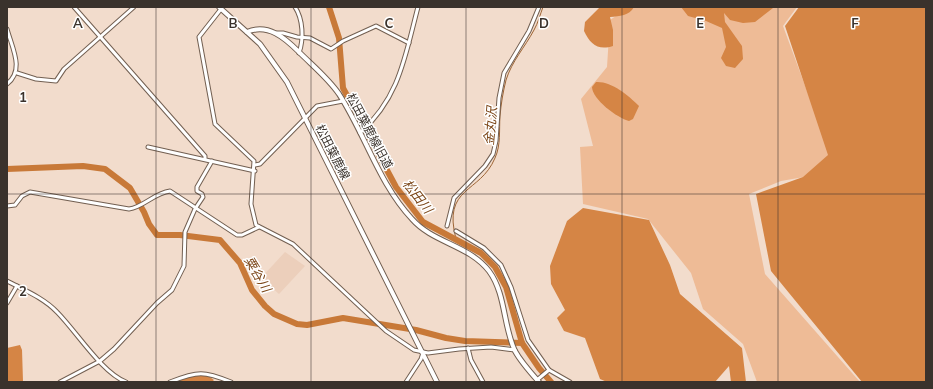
<svg xmlns="http://www.w3.org/2000/svg" width="933" height="389" viewBox="0 0 933 389" font-family="Mulish,'Noto Sans JP',sans-serif">
  <style>
    .built { fill: #eccfbb }
    .green { fill: #eebb96 }
    .forest { fill: #d58545 }
    .lines { fill: none; stroke-linecap: round; stroke-linejoin: round }
    .stream { stroke: #9d6434; stroke-width: 1 }
    .river { stroke: #c87938; stroke-width: 6 }
    .street-casing { stroke: #725f51; stroke-width: 5 }
    .secondary-casing { stroke: #725f51; stroke-width: 6 }
    .street { stroke: #fff; stroke-width: 3 }
    .secondary { stroke: #fff; stroke-width: 4 }
    .grid { fill: none; stroke: #3a322c; stroke-width: 1; stroke-opacity: 0.55 }
    .labels { text-anchor: middle; dominant-baseline: central; stroke-width: 3; stroke-linejoin: round; paint-order: stroke }
    .street-label { font-size: 12px; fill: #3a322c; stroke: #fff }
    .water-label { font-size: 13px; font-style: italic; fill: #7d481a; stroke: #fff }
    .grid-label { font-size: 13px; text-anchor: middle; font-weight: bold; fill: #3a322c; stroke: #fff; stroke-width: 3; stroke-linejoin: round; paint-order: stroke }
  </style>
  <rect width="100%" height="100%" fill="#f2dccc"/>
  <polygon class="built" points="285,252 305,266 279,294 261,278"/>
  <polygon class="green" points="629,7 797,7 783,26 831,156 804,177 781,181 749,194 765,274 860,382 757,382 743,344 703,309 691,273 648,219 583,204 580,147 593,146 581,99 607,67 610,20"/>
  <g class="forest">
    <path d="M600 7H634C629 16 620 16 610 17L613 30V46C598 51 590 44 584 31L585 22Z"/>
    <polygon points="681,7 773,7 773,8 755,22 743,23 730,20 724,13 725,22 742,46 743,59 735,68 726,66 721,58 726,47 722,28 706,21 688,16"/>
    <polygon points="799,7 926,7 926,382 862,382 771,271 756,194 803,177 828,155 785,26"/>
    <path d="M596 82C611 81 628 95 639 106L633 119 629 121C617 118 592 99 592 87Z"/>
    <polygon points="583,208 649,220 670,265 680,294 742,348 746,382 731,382 729,366 715,382 607,382 600,379 585,338 564,331 557,318 565,310 551,284 550,266 567,221"/>
    <polygon points="20,345 22,350 23,382 7,382 7,348"/>
    <polygon points="196,374 207,375 214,380 212,382 175,382"/>
  </g>
  <g class="lines">
    <path class="stream" d="M456 239C442 186 480 194 495 158 501 145 499 130 500 116 501 104 503 92 506 80 512 61 525 47 534 30 538 23 540 15 543 7"/>
    <g class="river">
      <polyline points="329,7 339,38 343,88 396,187 423,222 481,253 495,267 506,287 522,343 539,368 551,382"/>
      <polyline points="7,169 83,166 105,169 130,188 144,212 149,224 157,235 180,235 220,240 240,263 252,290 265,306 274,314 297,324 307,325 343,318 416,330 446,338 465,341 522,343"/>
    </g>
    <g class="street-casing">
      <g id="street">
        <polyline points="74,7 205,156 205,159"/>
        <path d="M295 7C303 19 304 39 299 53"/>
        <polyline points="221,9 199,37 215,124 254,161 251,204 256,225 293,244 386,331 414,350 428,353 459,349 491,347 515,350"/>
        <path d="M7 29C12 48 25 70 7 84"/>
        <polyline points="277,33 283,33 297,37 310,38 331,49 343,41 376,26 409,43"/>
        <polyline points="17,73 36,79 56,81 64,69 134,7"/>
        <path d="M360 133C400 97 405 56 418 7"/>
        <polyline points="148,147 255,171"/>
        <polyline points="255,165 260,164 317,106 343,101"/>
        <path d="M7 206 15 205 22 196 30 192 129 209C144 207 154 193 170 191L237 235H242L259 227"/>
        <polyline points="447,226 454,198 485,166 493,154 496,141 499,98 504,73 529,31 539,7"/>
        <polyline points="456,231 484,248 501,265 511,287 528,340 549,370 570,382"/>
        <path d="M7 281C24 290 44 298 57 312 76 331 102 373 126 382"/>
        <polyline points="7,303 17,286"/>
        <polyline points="468,348 471,360 483,382"/>
        <polyline points="537,380 549,370"/>
        <polyline points="60,382 100,361 114,349 157,303 172,290 184,266 185,232 195,209 203,197 202,194 197,191 197,187 212,161"/>
        <path d="M170 382C198 371 204 371 231 382"/>
        <polyline points="406,382 421,359 423,353"/>
      </g>
    </g>
    <g class="secondary-casing">
      <g id="secondary">
        <polyline points="219,7 260,44 287,82 437,382"/>
        <path d="M247 32C268 23 285 38 299 52 313 66 328 78 339 94 365 134 379 184 412 219 433 243 469 245 489 271 506 294 503 326 515 351 521 362 531 373 539 382"/>
      </g>
    </g>
    <use href="#street" class="street"/>
    <use href="#secondary" class="secondary"/>
  </g>
  <path class="grid" d="M156 7V382M311 7V382M466 7V382M622 7V382M778 7V382M7 194H926"/>
  <g class="labels">
    <g class="street-label">
      <text transform="translate(370 131) rotate(62)">松田葉鹿線旧道</text>
      <text transform="translate(333 152) rotate(63)">松田葉鹿線</text>
    </g>
    <g class="water-label">
      <text transform="translate(490 126) rotate(-85)">金丸沢</text>
      <text transform="translate(418 196) rotate(52)">松田川</text>
      <text transform="translate(258 274) rotate(59)">粟谷川</text>
    </g>
  </g>
  <g class="grid-label">
    <text x="78" y="28">A</text>
    <text x="233" y="28">B</text>
    <text x="389" y="28">C</text>
    <text x="544" y="28">D</text>
    <text x="700" y="28">E</text>
    <text x="855" y="28">F</text>
    <text x="23" y="102">1</text>
    <text x="23" y="296">2</text>
  </g>
  <rect width="933" height="389" fill="none" stroke="#3a322c" stroke-width="16"/>
</svg>
